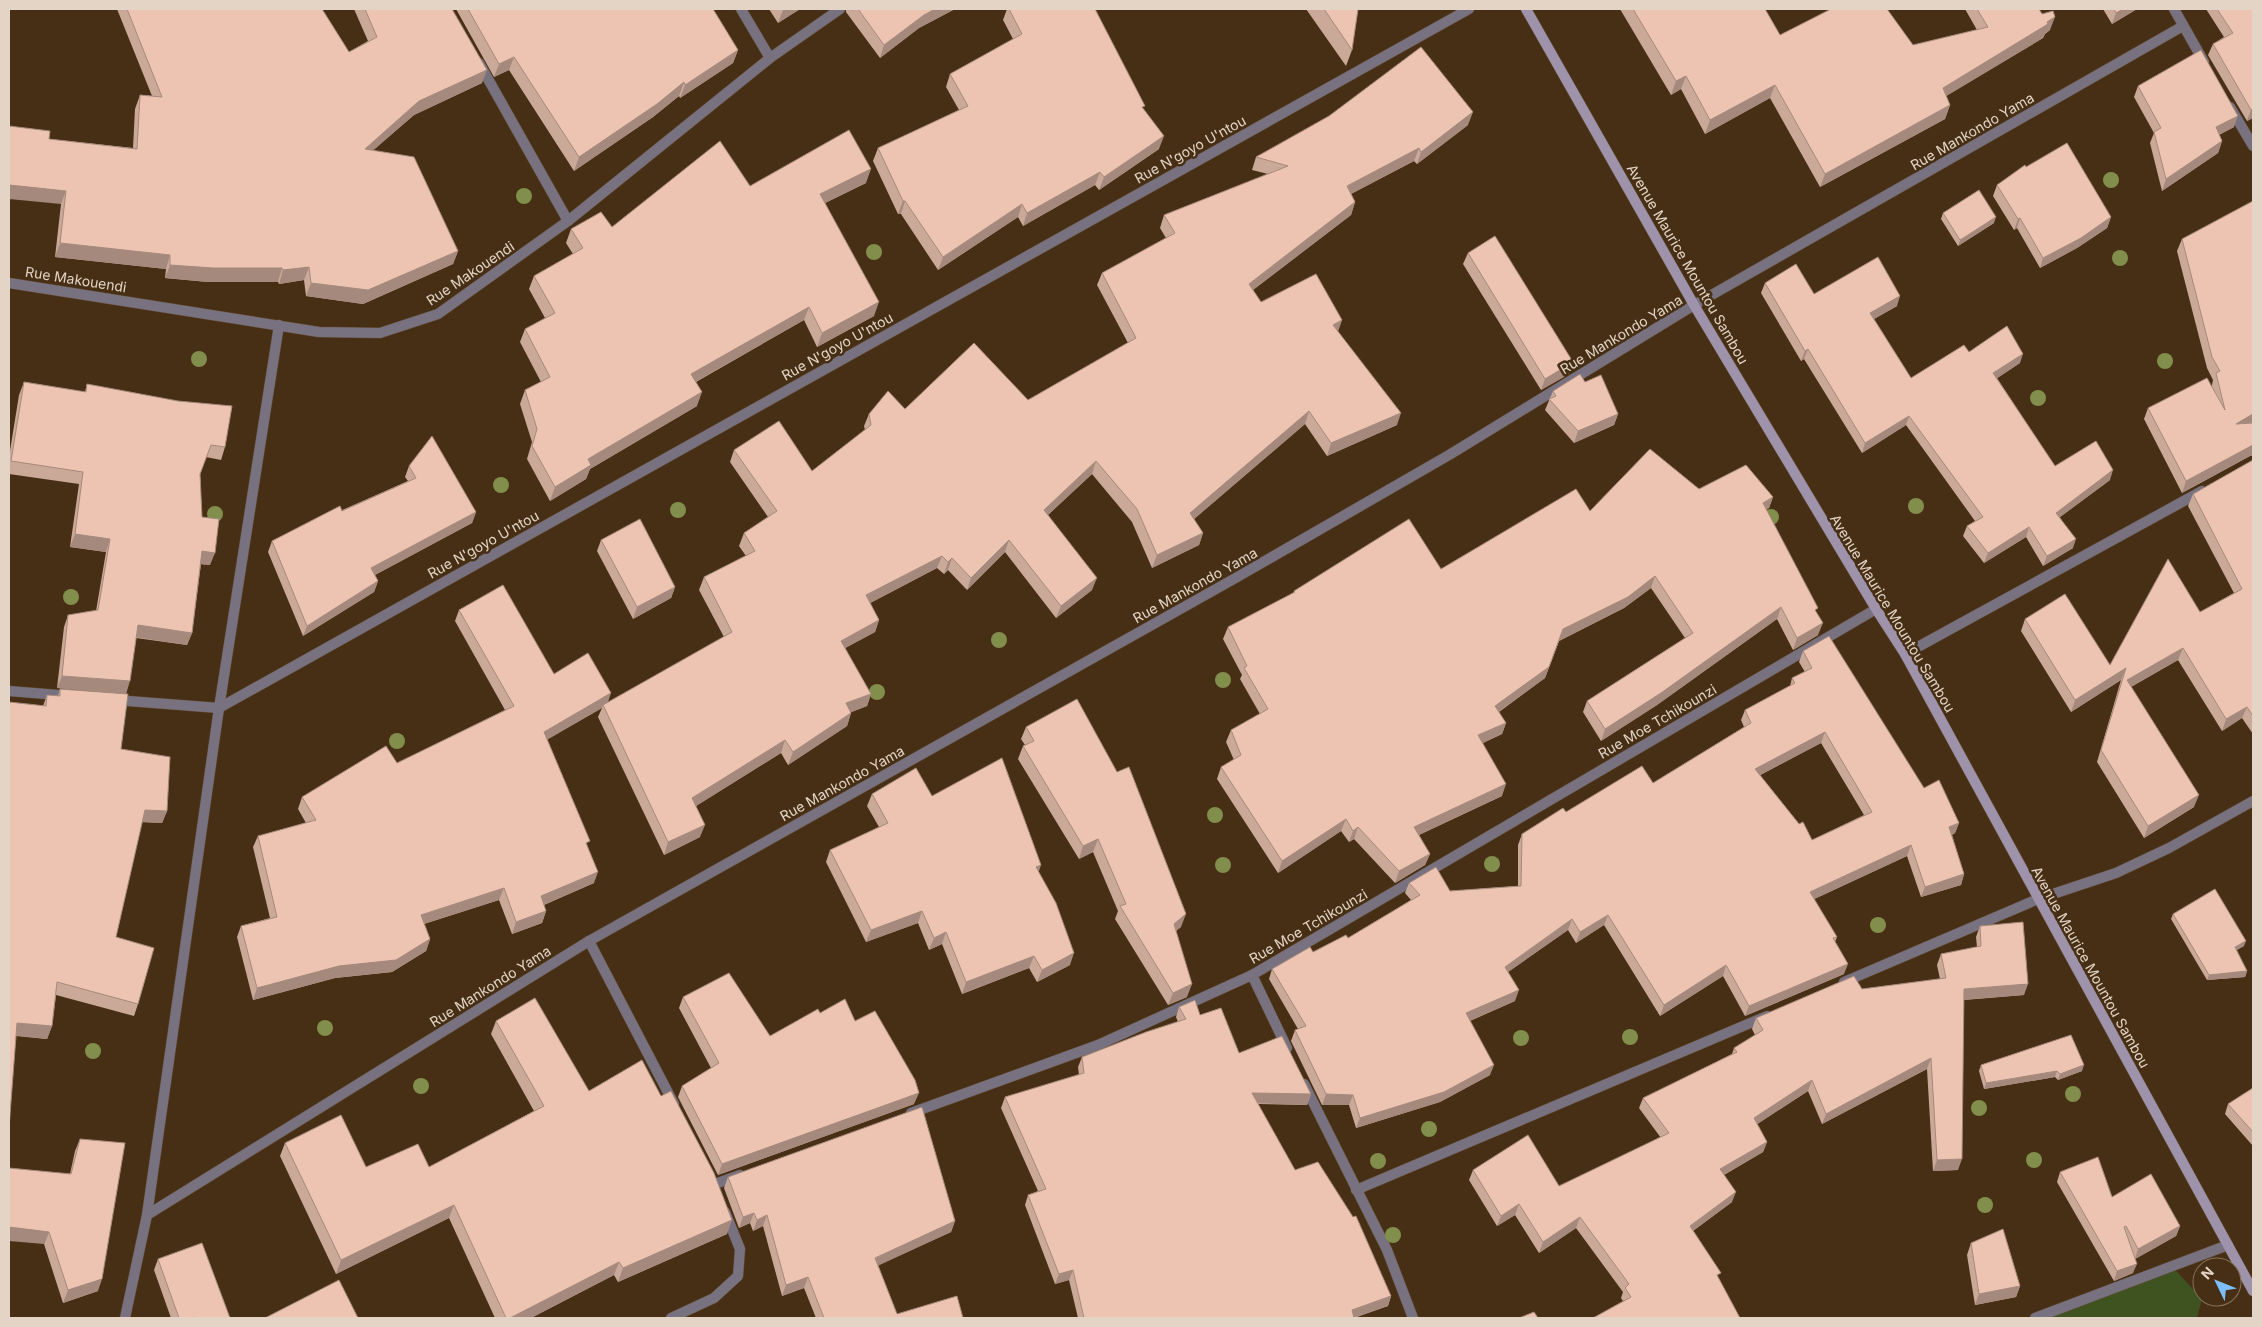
<svg xmlns="http://www.w3.org/2000/svg" width="2262" height="1327" viewBox="0 0 2262 1327" font-family="Inter,sans-serif">
  <style>
    .green { fill: #3f5321 }
    .lines { fill: none; stroke-linecap: round; stroke-linejoin: round }
    .street-casing { stroke: #634d35; stroke-width: 11 }
    .secondary-casing { stroke: #634d35; stroke-width: 11 }
    .street { stroke: #787180; stroke-width: 10 }
    .secondary { stroke: #9e93aa; stroke-width: 10 }
    .tree { fill: #828e4b }
    .wall { fill: #cba998; fill-rule: evenodd }
    .shaded-wall { fill: #a5897c }
    .building { fill: #ecc4b1; stroke: #a5897c; fill-rule: evenodd }
    .labels { text-anchor: middle; dominant-baseline: central; stroke-width: 5; stroke-linejoin: round; paint-order: stroke }
    .street-label { font-size: 14px; fill: #e3d4c5; stroke: #472f15 }
  </style>
  <rect width="100%" height="100%" fill="#472f15"/>
  <polygon class="green" points="2169,1263 2202,1299 2197,1318 2031,1318"/>
  <g class="lines">
    <g class="street-casing">
      <g id="street">
        <polyline points="741,9 770,58"/>
        <polyline points="2174,9 2204,62"/>
        <polyline points="479,63 568,221"/>
        <polyline points="2230,107 2253,146"/>
        <polyline points="9,283 319,332 380,333 438,314 568,221 770,58 840,9"/>
        <polyline points="1905,654 2202,491"/>
        <polyline points="9,691 71,696"/>
        <polyline points="115,700 219,708"/>
        <polyline points="219,708 1469,9"/>
        <polyline points="589,941 674,1104"/>
        <polyline points="1252,975 1287,1048"/>
        <polyline points="1844,982 2038,899 2116,873 2169,848 2253,801"/>
        <polyline points="1304,1084 1387,1250 1413,1318"/>
        <polyline points="911,1113 1098,1045 1252,975 1876,609"/>
        <polyline points="715,1184 740,1175"/>
        <polyline points="1356,1190 1767,1016"/>
        <polyline points="147,1215 589,941 1232,580 1449,455 1694,305 2183,26"/>
        <polyline points="125,1318 147,1215 219,708 279,325"/>
        <polyline points="671,1318 714,1298 738,1276 740,1249 725,1212"/>
        <polyline points="2035,1318 2228,1245"/>
      </g>
    </g>
    <g class="secondary-casing">
      <polyline id="secondary" points="1526,9 1694,305 1876,609 1905,654 2253,1291"/>
    </g>
    <use href="#street" class="street"/>
    <use href="#secondary" class="secondary"/>
  </g>
  <g class="tree">
    <circle cx="2111" cy="180" r="8"/>
    <circle cx="524" cy="196" r="8"/>
    <circle cx="874" cy="252" r="8"/>
    <circle cx="2120" cy="258" r="8"/>
    <circle cx="199" cy="359" r="8"/>
    <circle cx="2165" cy="361" r="8"/>
    <circle cx="2038" cy="398" r="8"/>
    <circle cx="501" cy="485" r="8"/>
    <circle cx="1916" cy="506" r="8"/>
    <circle cx="678" cy="510" r="8"/>
    <circle cx="215" cy="514" r="8"/>
    <circle cx="1771" cy="517" r="8"/>
    <circle cx="71" cy="597" r="8"/>
    <circle cx="999" cy="640" r="8"/>
    <circle cx="1223" cy="680" r="8"/>
    <circle cx="877" cy="692" r="8"/>
    <circle cx="397" cy="741" r="8"/>
    <circle cx="1215" cy="815" r="8"/>
    <circle cx="1492" cy="864" r="8"/>
    <circle cx="1223" cy="865" r="8"/>
    <circle cx="1878" cy="925" r="8"/>
    <circle cx="325" cy="1028" r="8"/>
    <circle cx="1630" cy="1037" r="8"/>
    <circle cx="1521" cy="1038" r="8"/>
    <circle cx="93" cy="1051" r="8"/>
    <circle cx="421" cy="1086" r="8"/>
    <circle cx="2073" cy="1094" r="8"/>
    <circle cx="1979" cy="1108" r="8"/>
    <circle cx="1429" cy="1129" r="8"/>
    <circle cx="2034" cy="1160" r="8"/>
    <circle cx="1378" cy="1161" r="8"/>
    <circle cx="1985" cy="1205" r="8"/>
    <circle cx="1393" cy="1235" r="8"/>
  </g>
  <g class="wall">
    <polygon points="117,9 322,9 349,52 368,41 354,9 452,9 482,83 414,115 373,150 458,251 453,264 363,304 306,296 304,280 279,284 278,282 208,282 165,278 166,269 55,257 61,204 49,139 133,148 135,109 140,95 152,96"/>
    <polygon points="456,9 713,9 738,50 733,63 680,98 679,96 653,117 574,171 509,70 494,77"/>
    <polygon points="769,9 800,9 778,23"/>
    <polygon points="846,9 955,9 919,28 880,58 846,12"/>
    <polygon points="1007,9 1095,9 1143,109 1159,149 1099,190 1095,185 1023,226 1018,217 938,270 901,214 898,214 873,161 878,148 959,110 946,87 950,74 1013,39 1003,20"/>
    <polygon points="1306,9 1358,9 1352,50 1346,66"/>
    <polygon points="1620,9 1765,9 1780,35 1913,45 1977,30 1965,9 2039,9 2050,30 2045,34 2043,38 1946,96 1950,105 1945,119 1820,187 1770,98 1705,134 1681,89 1671,95"/>
    <polygon points="2103,9 2137,9 2112,24"/>
    <polygon points="2206,9 2253,9 2253,118 2247,121 2208,55 2213,44 2224,37"/>
    <polygon points="2138,86 2234,127 2219,135 2222,141 2218,153 2162,191 2150,143 2154,133 2134,97"/>
    <polygon points="1468,125 1417,164 1414,161 1351,194 1355,202 1351,215 1253,290 1261,302 1342,320 1338,331 1397,425 1327,456 1305,424 1194,519 1203,533 1199,545 1152,568 1132,522 1092,474 1048,515 1092,590 1056,618 1005,552 967,590 948,570 944,574 937,568 870,603 879,620 875,632 845,648 871,694 867,706 851,712 851,713 847,726 788,765 781,753 696,806 700,837 664,855 598,717 602,708 547,739 588,847 594,883 544,905 546,911 542,923 512,934 499,900 424,924 430,939 426,951 392,972 335,978 253,1000 237,937 241,926 270,918 253,847 258,836 306,823 298,809 302,797 397,763 505,710 455,621 459,610 554,674 608,702 724,637 699,590 704,577 746,556 739,546 744,533 768,517 730,462 734,450 812,471 865,430 864,426 869,414 905,409 1028,400 1128,343 1097,285 1102,273 1166,238 1160,228 1164,215 1268,174 1252,170 1256,157"/>
    <polygon points="2026,167 2111,217 2107,228 2077,248 2040,268 2017,228 2014,230 1993,196 1997,185"/>
    <polygon points="866,183 825,203 874,316 817,347 804,320 696,382 697,406 590,469 586,479 550,501 527,459 532,442 520,404 525,390 541,382 520,342 525,329 545,318 529,289 534,276 573,254 566,243 571,229 612,227 750,186"/>
    <polygon points="1943,213 1994,223 1958,246 1941,219"/>
    <polygon points="2182,239 2250,456 2182,493 2144,419 2148,408 2212,388 2212,385 2213,380 2207,368 2177,251"/>
    <polygon points="1468,253 1573,362 1569,374 1541,390 1463,264"/>
    <polygon points="1765,283 1814,294 1897,306 1874,319 1911,378 1969,352 2020,363 1997,378 2055,466 2110,480 2060,517 2073,548 2043,566 2026,537 1984,563 1963,536 1967,526 1975,521 1906,425 1862,453 1804,359 1801,361 1761,293"/>
    <polygon points="24,382 85,392 87,384 225,447 221,460 206,457 200,475 202,517 210,565 201,564 192,633 187,645 136,638 126,694 57,688 64,627 68,615 96,611 106,552 70,547 79,484 9,474 9,457 19,395"/>
    <polygon points="1585,382 1618,414 1614,425 1574,443 1545,410 1553,391"/>
    <polygon points="2253,460 2253,734 2242,718 2222,731 2178,660 2131,687 2194,807 2144,838 2097,762 2121,680 2071,712 2021,631 2025,619 2110,665 2200,612 2234,593 2188,506 2193,494"/>
    <polygon points="409,466 476,512 472,523 375,575 378,581 374,592 303,636 268,552 272,541 408,481 405,477"/>
    <polygon points="1699,489 1773,497 1769,508 1766,510 1816,613 1818,635 1793,650 1777,619 1657,705 1601,741 1583,712 1587,701 1685,638 1651,588 1624,608 1559,641 1545,678 1499,712 1506,723 1502,734 1483,743 1502,796 1419,835 1430,854 1425,865 1395,883 1354,839 1349,842 1341,831 1278,873 1217,779 1221,767 1234,760 1226,742 1231,730 1260,714 1240,679 1242,675 1223,639 1228,627 1293,593 1294,591 1441,569 1590,511"/>
    <polygon points="601,540 675,587 671,598 633,619 597,551"/>
    <path d="M1803 651 1924 788 1959 823 1955 833 1952 835 1964 874 1961 885 1921 897 1907 856 1814 899 1837 937 1835 942 1844 974 1745 1016 1723 976 1660 1016 1604 925 1576 943 1568 930 1508 972 1515 1001 1470 1021 1490 1075 1440 1102 1356 1128 1349 1105H1322L1291 1041 1295 1030 1298 1029 1269 979 1272 969 1348 938 1411 900 1405 893 1409 883 1450 891 1518 886V845L1522 834 1566 812 1653 783 1744 727 1741 720 1745 710 1790 686 1792 678 1805 672 1799 662ZM1821 743 1864 815 1812 840 1760 775Z"/>
    <polygon points="60,689 121,749 167,811 162,823 142,822 116,937 138,1004 134,1016 56,995 52,1026 47,1039 16,1036 43,706 47,695 58,696"/>
    <polygon points="1026,727 1181,927 1176,931 1187,997 1168,1005 1115,919 1118,911 1093,852 1079,859 1018,759 1023,746 1025,745 1021,739"/>
    <polygon points="872,794 932,796 1038,872 1070,965 1037,982 1029,968 962,994 942,944 929,950 918,923 866,942 826,862 830,850 879,827 867,806"/>
    <polygon points="2173,914 2244,946 2236,950 2247,971 2245,977 2207,980 2171,919"/>
    <polygon points="1980,926 2024,995 1964,1000 1958,1170 1933,1171 1927,1069 1822,1124 1808,1091 1757,1124 1767,1142 1763,1152 1724,1175 1732,1202 1693,1231 1721,1273 1623,1301 1621,1298 1623,1292 1576,1228 1539,1253 1515,1215 1497,1226 1469,1180 1473,1170 1559,1186 1661,1138 1639,1108 1643,1098 1732,1054 1734,1048 1755,1035 1752,1029 1756,1018 1862,989 1940,979 1937,965 1941,954 1977,947 1976,937"/>
    <polygon points="683,997 770,1036 820,1013 855,1021 914,1104 718,1175 678,1097 682,1086 711,1068 679,1008"/>
    <polygon points="1179,1007 1200,1015 1239,1053 1311,1094 1307,1105 1258,1104 1295,1170 1391,1296 1388,1306 1354,1318 1078,1318 1069,1280 1055,1284 1025,1205 1028,1195 1038,1191 1001,1108 1005,1097 1079,1075 1078,1067 1082,1057 1178,1022 1176,1017"/>
    <polygon points="496,1021 589,1091 727,1234 618,1282 614,1275 531,1318 495,1318 449,1218 336,1274 280,1156 285,1143 366,1167 429,1167 534,1111 491,1034"/>
    <polygon points="1981,1065 2082,1071 2058,1080 2055,1077 1984,1089 1979,1071"/>
    <polygon points="2253,1088 2253,1146 2225,1114 2228,1104"/>
    <polygon points="80,1139 98,1291 63,1303 44,1244 70,1174 75,1151"/>
    <polygon points="2060,1172 2112,1197 2180,1226 2176,1236 2135,1259 2133,1273 2114,1281 2057,1182"/>
    <polygon points="728,1177 955,1221 951,1232 878,1265 897,1314 963,1318 816,1318 804,1288 782,1296 763,1226 753,1231 750,1223 739,1228 724,1188"/>
    <polygon points="1971,1243 2020,1286 2016,1297 1975,1305 1967,1255"/>
    <polygon points="158,1259 230,1318 171,1318 154,1270"/>
  </g>
  <g class="shaded-wall">
    <polygon points="785,9 800,9 778,23 783,10"/>
    <polygon points="935,9 955,9 919,28 880,58 884,45 924,15"/>
    <polygon points="2123,9 2137,9 2112,24 2116,13"/>
    <polygon points="2055,17 2050,30 2045,34 2043,38 1938,101 1943,88"/>
    <polygon points="738,50 733,63 680,98 685,85"/>
    <polygon points="514,57 509,70 494,77 499,64"/>
    <polygon points="487,70 482,83 414,115 360,162 365,149 419,101"/>
    <polygon points="1686,76 1681,89 1671,95 1676,81"/>
    <polygon points="684,82 679,96 653,117 574,171 579,157"/>
    <polygon points="1775,85 1770,98 1705,134 1710,120"/>
    <polygon points="1950,105 1945,119 1820,187 1825,174"/>
    <polygon points="2253,109 2253,118 2247,121 2251,110"/>
    <polygon points="1473,112 1468,125 1417,164 1421,152"/>
    <polygon points="2238,116 2234,127 2212,138 2216,127"/>
    <polygon points="1164,136 1159,149 1099,190 1104,177"/>
    <polygon points="2222,141 2218,153 2162,191 2166,179"/>
    <polygon points="1419,148 1414,161 1343,198 1347,186"/>
    <polygon points="871,169 866,183 815,208 820,194"/>
    <polygon points="1100,172 1095,185 1023,226 1027,213"/>
    <polygon points="9,185 66,191 61,204 9,199"/>
    <polygon points="903,201 905,201 901,214 898,214"/>
    <polygon points="1355,202 1351,215 1245,296 1249,284"/>
    <polygon points="1022,204 1018,217 938,270 943,257"/>
    <polygon points="1996,217 1994,223 1958,246 1960,240"/>
    <polygon points="2111,217 2107,228 2077,248 2040,268 2043,258"/>
    <polygon points="2020,218 2017,228 2014,230 2018,219"/>
    <polygon points="60,243 170,255 166,269 55,257"/>
    <polygon points="458,251 453,264 363,304 306,296 311,283"/>
    <polygon points="170,265 282,268 278,282 208,282 165,278"/>
    <polygon points="309,267 304,280 279,284 283,270"/>
    <polygon points="1900,296 1897,306 1867,323 1870,313"/>
    <polygon points="879,302 874,316 817,347 822,333"/>
    <polygon points="809,307 804,320 686,387 691,374"/>
    <polygon points="1342,320 1337,333 1333,325"/>
    <polygon points="1808,349 1804,359 1801,361 1805,351"/>
    <polygon points="2023,354 2020,363 1990,383 1993,373"/>
    <polygon points="1573,362 1569,374 1541,390 1545,379"/>
    <polygon points="702,392 697,406 590,469 586,479 550,501 555,487 588,459"/>
    <polygon points="1309,411 1305,424 1186,526 1190,513"/>
    <polygon points="1401,413 1397,425 1327,456 1331,443"/>
    <polygon points="1618,414 1614,425 1574,443 1578,431"/>
    <polygon points="2253,414 2253,424 2236,424"/>
    <polygon points="1909,416 1906,425 1862,453 1865,443"/>
    <polygon points="2253,445 2253,456 2250,456 2182,493 2186,481"/>
    <polygon points="1096,461 1092,474 1039,523 1044,510"/>
    <polygon points="2113,470 2110,480 2052,523 2056,513"/>
    <polygon points="1773,497 1769,508 1758,515 1763,503"/>
    <polygon points="476,512 472,523 367,579 371,568"/>
    <polygon points="2029,527 2026,537 1984,563 1988,553"/>
    <polygon points="1203,533 1199,545 1152,568 1157,555"/>
    <polygon points="75,534 110,539 106,552 70,547"/>
    <polygon points="2076,539 2073,548 2043,566 2047,556"/>
    <polygon points="1009,540 1005,552 967,590 971,578"/>
    <polygon points="202,551 215,553 210,565 198,564"/>
    <polygon points="942,556 937,568 861,608 866,595"/>
    <polygon points="952,558 948,570 944,574 948,562"/>
    <polygon points="1655,576 1651,588 1624,608 1559,641 1545,678 1491,717 1495,706 1563,629"/>
    <polygon points="1097,578 1092,590 1056,618 1061,606"/>
    <polygon points="378,581 374,592 303,636 307,626"/>
    <polygon points="675,587 671,598 633,619 637,607"/>
    <polygon points="1781,607 1777,619 1657,705 1601,741 1605,729"/>
    <polygon points="879,620 875,632 836,653 841,641"/>
    <polygon points="1823,623 1818,635 1793,650 1797,638"/>
    <polygon points="138,625 192,633 187,645 134,637"/>
    <polygon points="2183,648 2178,660 2122,692 2127,680"/>
    <polygon points="2126,668 2121,680 2071,712 2075,700"/>
    <polygon points="62,676 130,681 126,694 57,688"/>
    <polygon points="611,693 607,705 603,705 602,708 540,744 544,732"/>
    <polygon points="871,694 867,706 842,716 846,703"/>
    <polygon points="2247,707 2242,718 2222,731 2226,719"/>
    <polygon points="851,713 847,726 788,765 793,752"/>
    <polygon points="1506,723 1502,734 1474,747 1478,735"/>
    <polygon points="1825,732 1821,743 1751,780 1755,769"/>
    <polygon points="785,740 781,753 688,811 692,798"/>
    <polygon points="1506,784 1502,796 1410,839 1414,827"/>
    <polygon points="2199,795 2194,807 2144,838 2148,826"/>
    <polygon points="145,810 167,811 162,823 140,822"/>
    <polygon points="1346,819 1341,831 1278,873 1282,861"/>
    <polygon points="1959,823 1955,833 1945,838 1949,827"/>
    <polygon points="705,825 700,837 664,855 668,842"/>
    <polygon points="1358,827 1354,839 1349,842 1353,831"/>
    <polygon points="1098,839 1093,852 1079,859 1083,846"/>
    <polygon points="1911,845 1907,856 1806,903 1810,892"/>
    <polygon points="1430,854 1425,865 1395,883 1399,871"/>
    <polygon points="1041,865 1037,877 1036,867"/>
    <polygon points="598,872 594,883 536,908 541,896"/>
    <polygon points="1964,874 1961,885 1921,897 1925,887"/>
    <polygon points="504,888 499,900 417,926 421,915"/>
    <polygon points="546,911 542,923 512,934 516,922"/>
    <polygon points="922,911 918,923 866,942 871,930"/>
    <polygon points="1186,914 1181,927 1169,936 1174,924"/>
    <polygon points="1608,915 1604,925 1576,943 1580,932"/>
    <polygon points="1572,919 1568,930 1501,977 1505,967"/>
    <polygon points="946,932 942,944 929,950 934,938"/>
    <polygon points="430,939 426,951 392,972 335,978 253,1000 257,988"/>
    <polygon points="2246,941 2244,946 2232,953 2235,947"/>
    <polygon points="1074,953 1070,965 1037,982 1042,970"/>
    <polygon points="1034,956 1029,968 962,994 966,982"/>
    <polygon points="1848,964 1844,974 1745,1016 1749,1006"/>
    <polygon points="1726,965 1723,976 1660,1016 1664,1005"/>
    <polygon points="2247,971 2245,977 2207,980 2209,975"/>
    <polygon points="1192,984 1187,997 1168,1005 1173,993"/>
    <polygon points="2028,984 2024,995 1961,1000 1964,989"/>
    <polygon points="1519,990 1515,1001 1462,1024 1466,1013"/>
    <polygon points="17,1023 52,1026 47,1039 12,1035"/>
    <polygon points="1931,1058 1927,1069 1822,1124 1826,1114"/>
    <polygon points="1494,1065 1490,1075 1440,1102 1356,1128 1360,1118"/>
    <polygon points="2084,1065 2082,1071 2058,1080 2060,1074"/>
    <polygon points="2057,1071 2055,1077 1984,1089 1986,1083"/>
    <polygon points="1812,1080 1808,1091 1750,1129 1754,1118"/>
    <polygon points="919,1093 914,1104 718,1175 722,1164"/>
    <polygon points="1252,1093 1311,1094 1307,1105 1248,1103"/>
    <polygon points="1326,1094 1353,1095 1349,1105 1322,1105"/>
    <polygon points="1767,1142 1763,1152 1716,1179 1720,1169"/>
    <polygon points="1962,1159 1958,1170 1933,1171 1937,1160"/>
    <polygon points="1736,1192 1732,1202 1686,1236 1690,1226"/>
    <polygon points="1519,1204 1515,1215 1497,1226 1501,1216"/>
    <polygon points="454,1205 449,1218 336,1274 341,1260"/>
    <polygon points="754,1213 750,1223 739,1228 743,1217"/>
    <polygon points="767,1215 763,1226 753,1231 757,1220"/>
    <polygon points="1580,1217 1576,1228 1539,1253 1543,1242"/>
    <polygon points="732,1220 727,1234 618,1282 623,1268"/>
    <polygon points="955,1221 951,1232 871,1269 875,1258"/>
    <polygon points="2180,1226 2176,1236 2135,1259 2138,1249"/>
    <polygon points="9,1227 49,1232 44,1244 9,1241"/>
    <polygon points="619,1262 614,1275 531,1318 510,1318"/>
    <polygon points="2137,1264 2133,1273 2114,1281 2117,1271"/>
    <polygon points="1073,1270 1069,1280 1055,1284 1059,1274"/>
    <polygon points="808,1277 804,1288 782,1296 786,1285"/>
    <polygon points="102,1279 98,1291 63,1303 68,1290"/>
    <polygon points="2020,1286 2016,1297 1975,1305 1979,1294"/>
    <polygon points="1391,1296 1388,1306 1352,1318 1352,1310"/>
  </g>
  <g class="building">
    <polygon points="127,9 322,9 349,52 377,37 365,9 452,9 487,70 419,101 365,149 414,157 458,251 368,290 311,283 309,267 283,270 282,268 213,268 170,265 170,255 60,243 66,191 9,185 9,126 50,131 49,139 137,149 140,95 162,97"/>
    <polygon points="468,9 713,9 738,50 685,85 684,82 657,104 579,157 514,57 499,64"/>
    <polygon points="858,9 935,9 924,15 884,45"/>
    <polygon points="1009,9 1095,9 1145,106 1142,107 1164,136 1104,177 1100,172 1027,213 1022,204 943,257 905,201 903,201 878,148 968,106 950,74 1022,34"/>
    <polygon points="1324,9 1358,9 1352,50"/>
    <polygon points="1633,9 1765,9 1780,35 1831,9 1887,9 1913,45 1988,27 1977,9 2039,9 2042,14 2053,11 2055,17 2047,22 2048,24 1943,88 1950,105 1825,174 1775,85 1710,120 1686,76 1676,81"/>
    <polygon points="2114,9 2123,9 2116,13"/>
    <polygon points="2217,9 2253,9 2253,109 2251,110 2213,44 2233,33"/>
    <polygon points="1421,47 1473,112 1421,152 1419,148 1347,186 1355,202 1249,284 1261,302 1316,274 1342,320 1333,325 1401,413 1331,443 1309,411 1190,513 1203,533 1157,555 1137,509 1096,461 1044,510 1097,578 1061,606 1009,540 971,578 952,558 948,562 942,556 866,595 879,620 841,641 871,694 846,703 851,713 793,752 785,740 692,798 705,825 668,842 603,705 732,632 704,577 755,551 744,533 777,511 734,450 779,421 812,471 871,425 869,414 888,391 905,409 974,343 1028,400 1136,338 1102,273 1175,233 1164,215 1288,166 1256,157 1329,116"/>
    <polygon points="2201,50 2238,116 2216,127 2222,141 2166,179 2154,132 2161,128 2138,86"/>
    <polygon points="849,130 871,169 820,194 879,302 822,333 809,307 691,374 702,392 588,459 591,465 555,487 532,446 537,429 525,390 550,377 525,329 555,313 534,276 583,248 571,229 601,212 612,227 720,141 750,186"/>
    <polygon points="2067,143 2111,217 2081,238 2043,258 2020,218 2018,219 1997,185 2025,165 2026,167"/>
    <polygon points="1979,190 1996,217 1960,240 1943,213"/>
    <polygon points="2253,201 2253,414 2236,424 2253,423 2253,445 2186,481 2148,408 2207,378 2225,410 2216,373 2220,371 2212,357 2182,239"/>
    <polygon points="1495,236 1573,362 1545,379 1468,253"/>
    <polygon points="1878,257 1900,296 1870,313 1911,378 1964,345 1969,352 2007,326 2023,354 1993,373 2055,466 2096,441 2113,470 2056,513 2076,539 2047,556 2029,527 1988,553 1967,526 1983,517 1909,416 1865,443 1808,349 1805,351 1765,283 1796,264 1814,294"/>
    <polygon points="1580,374 1585,382 1601,375 1618,414 1578,431 1549,399 1556,396 1553,391"/>
    <polygon points="24,382 86,392 87,384 178,401 232,406 225,447 211,445 200,474 202,517 219,519 215,553 202,551 192,633 138,625 130,681 62,676 68,615 98,610 110,539 75,534 83,472 11,461"/>
    <polygon points="432,436 476,512 371,568 378,581 307,626 272,541 340,506 342,511 416,478 409,466"/>
    <polygon points="1650,449 1699,489 1746,465 1773,497 1763,503 1818,608 1815,610 1823,623 1797,638 1781,607 1661,693 1605,729 1587,701 1693,633 1655,576 1628,597 1563,629 1549,667 1495,706 1506,723 1478,735 1506,784 1414,827 1430,854 1399,871 1358,827 1353,831 1346,819 1282,861 1221,767 1241,755 1231,730 1268,709 1244,668 1247,666 1228,627 1295,592 1294,591 1409,519 1441,569 1576,489 1590,511"/>
    <polygon points="2253,460 2253,716 2247,707 2226,719 2183,648 2127,680 2199,795 2148,826 2101,750 2126,668 2075,700 2025,619 2065,594 2110,665 2168,559 2200,612 2242,589 2193,494"/>
    <polygon points="640,519 675,587 637,607 601,540"/>
    <polygon points="503,585 554,674 588,653 611,693 544,732 590,841 586,843 598,872 541,896 546,911 516,922 504,888 421,915 430,939 396,960 339,966 257,988 241,926 277,917 258,836 316,820 302,797 386,746 397,763 514,706 459,610"/>
    <path d="M1829 636 1924 788 1939 780 1959 823 1949 827 1964 874 1925 887 1911 845 1810 892 1837 937 1833 938 1848 964 1749 1006 1726 965 1664 1005 1608 915 1580 932 1572 919 1505 967 1519 990 1466 1013 1494 1065 1444 1092 1360 1118 1353 1095 1326 1094 1295 1030 1306 1026 1272 969 1310 947 1313 952 1346 935 1348 938 1420 895 1409 883 1436 867 1450 891 1521 886 1522 834 1563 808 1566 812 1642 766 1653 783 1751 723 1745 710 1795 683 1792 678 1812 668 1803 651ZM1825 732 1872 812 1812 840 1803 822 1799 824 1755 769Z"/>
    <polygon points="60,689 128,694 121,749 170,757 167,811 145,810 116,937 154,948 138,1004 57,982 52,1026 17,1023 9,1128 9,702 46,706 47,695 60,696"/>
    <polygon points="1077,699 1117,772 1129,767 1186,914 1174,924 1192,984 1173,993 1120,906 1126,904 1098,839 1083,846 1023,746 1034,741 1026,727"/>
    <polygon points="1002,758 1041,865 1036,867 1056,903 1074,953 1042,970 1034,956 966,982 946,932 934,938 922,911 871,930 830,850 888,823 872,794 916,768 932,796"/>
    <polygon points="2215,889 2246,941 2235,947 2247,971 2209,975 2173,914"/>
    <polygon points="2023,922 2028,984 1964,989 1962,1159 1937,1160 1931,1058 1826,1114 1812,1080 1754,1118 1767,1142 1720,1169 1736,1192 1690,1226 1721,1273 1717,1275 1740,1318 1593,1318 1631,1297 1625,1288 1629,1284 1580,1217 1543,1242 1519,1204 1501,1216 1473,1170 1528,1135 1559,1186 1669,1133 1643,1098 1737,1052 1734,1048 1763,1030 1756,1018 1854,976 1862,989 1946,978 1941,954 1981,946 1980,926"/>
    <polygon points="729,973 770,1036 818,1009 820,1013 845,999 855,1021 875,1011 915,1080 919,1093 722,1164 682,1086 719,1063 683,997"/>
    <polygon points="535,998 589,1091 642,1060 661,1096 671,1091 714,1173 732,1220 623,1268 619,1262 510,1318 506,1318 454,1205 341,1260 285,1143 341,1115 366,1167 418,1144 429,1167 544,1106 496,1021"/>
    <polygon points="1195,1000 1200,1015 1221,1008 1239,1053 1282,1036 1311,1094 1252,1093 1295,1170 1318,1162 1353,1217 1356,1216 1391,1296 1352,1310 1354,1318 1084,1318 1073,1270 1059,1274 1028,1195 1046,1189 1005,1097 1084,1073 1082,1057 1146,1032 1186,1019 1179,1007"/>
    <polygon points="2071,1035 2084,1065 2060,1074 2057,1071 1986,1083 1981,1065"/>
    <polygon points="2253,1088 2253,1132 2228,1104"/>
    <polygon points="922,1107 955,1221 875,1258 897,1314 957,1296 963,1318 824,1318 808,1277 786,1285 767,1215 757,1220 754,1213 743,1217 728,1177"/>
    <polygon points="80,1139 125,1143 102,1279 68,1290 49,1232 9,1227 9,1168 71,1174"/>
    <polygon points="2098,1157 2112,1197 2151,1174 2180,1226 2138,1249 2126,1226 2124,1227 2137,1264 2117,1271 2060,1172"/>
    <polygon points="2003,1229 2020,1286 1979,1294 1971,1243"/>
    <polygon points="202,1243 230,1318 195,1318 194,1317 192,1318 179,1318 158,1259"/>
    <polygon points="339,1280 358,1318 265,1318"/>
    <polygon points="1534,1312 1538,1318 1519,1318"/>
  </g>
  <g class="labels">
    <g class="street-label">
      <text transform="translate(1972 131) rotate(-30)">Rue Mankondo Yama</text>
      <text transform="translate(1190 149) rotate(-29)">Rue N'goyo U'ntou</text>
      <text transform="translate(1688 264) rotate(60)">Avenue Maurice Mountou Sambou</text>
      <text transform="translate(470 273) rotate(-34)">Rue Makouendi</text>
      <text transform="translate(76 279) rotate(9)">Rue Makouendi</text>
      <text transform="translate(1621 334) rotate(-31)">Rue Mankondo Yama</text>
      <text transform="translate(837 346) rotate(-29)">Rue N'goyo U'ntou</text>
      <text transform="translate(483 544) rotate(-29)">Rue N'goyo U'ntou</text>
      <text transform="translate(1195 585) rotate(-29)">Rue Mankondo Yama</text>
      <text transform="translate(1893 613) rotate(59)">Avenue Maurice Mountou Sambou</text>
      <text transform="translate(1657 721) rotate(-30)">Rue Moe Tchikounzi</text>
      <text transform="translate(842 783) rotate(-29)">Rue Mankondo Yama</text>
      <text transform="translate(1308 926) rotate(-30)">Rue Moe Tchikounzi</text>
      <text transform="translate(2091 967) rotate(61)">Avenue Maurice Mountou Sambou</text>
      <text transform="translate(490 986) rotate(-32)">Rue Mankondo Yama</text>
    </g>
  </g>
  <rect width="2262" height="1327" fill="none" stroke="#e3d4c5" stroke-width="20"/>
  <g transform="translate(2217 1282) rotate(313)"><circle r="24" fill="#472f15" stroke="#85715b"/>
  <path d="M0-4L9 19L0 12L-9 19Z" fill="#7dbef9"/>
  <text y="-8" font-size="14" font-weight="bold" text-anchor="middle" fill="#e3d4c5">N</text>
  </g>
</svg>
